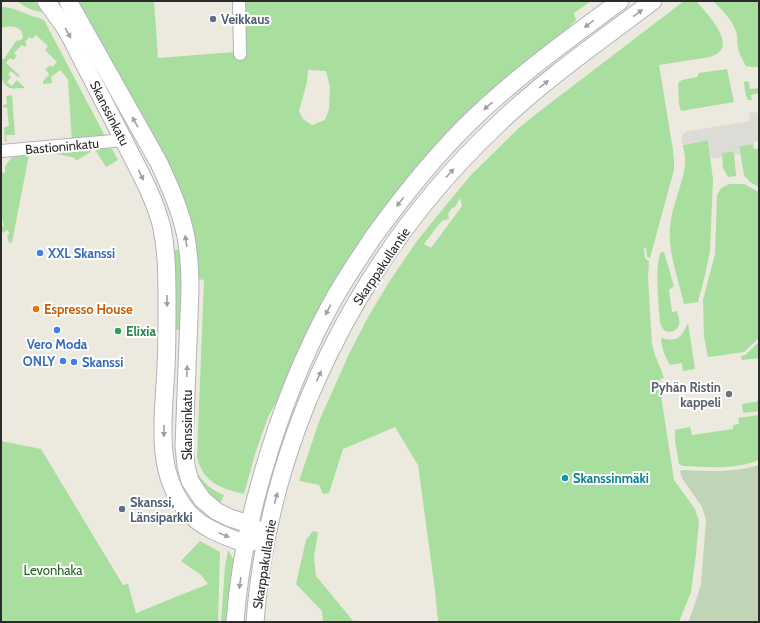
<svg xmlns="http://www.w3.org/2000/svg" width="760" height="623" viewBox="0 0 760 623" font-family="Cabin,sans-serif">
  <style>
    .green { fill: #a8df9f; fill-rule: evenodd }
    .cemetery { fill: #c0d5b7 }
    .plaza { fill: #dddbd5 }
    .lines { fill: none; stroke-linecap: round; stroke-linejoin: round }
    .street-casing { stroke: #b2b2be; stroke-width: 14 }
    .secondary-casing { stroke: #b2b2be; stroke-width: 19 }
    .street { stroke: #fff; stroke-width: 12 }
    .secondary { stroke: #fff; stroke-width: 17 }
    .oneway { fill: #a0a0a0 }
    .service-dot { fill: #5c6f8a; stroke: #fff; stroke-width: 1.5 }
    .shop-dot { fill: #3f7fe0; stroke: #fff; stroke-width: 1.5 }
    .food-dot { fill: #e8710a; stroke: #fff; stroke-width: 1.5 }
    .leisure-dot { fill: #2e9e5b; stroke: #fff; stroke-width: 1.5 }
    .worship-dot { fill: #6b7280; stroke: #fff; stroke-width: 1.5 }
    .culture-dot { fill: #0f9aa8; stroke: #fff; stroke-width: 1.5 }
    .labels { text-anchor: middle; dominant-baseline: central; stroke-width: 4; stroke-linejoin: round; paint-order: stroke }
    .service-label { font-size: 13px; font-weight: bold; fill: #4e5e75; stroke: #fff; text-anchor: start }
    .street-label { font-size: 13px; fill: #2b2b2b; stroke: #fff }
    .shop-label { font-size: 13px; font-weight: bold; fill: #366cbe; stroke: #fff; text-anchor: start }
    .food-label { font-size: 13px; font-weight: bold; fill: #c56008; stroke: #fff; text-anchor: start }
    .leisure-label { font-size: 13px; font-weight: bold; fill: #27864d; stroke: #fff; text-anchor: start }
    .worship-label { font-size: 13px; font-weight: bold; fill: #5b616d; stroke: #fff; text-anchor: end }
    .culture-label { font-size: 13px; font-weight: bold; fill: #0d838f; stroke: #fff; text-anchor: start }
    .park-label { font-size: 13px; fill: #20651f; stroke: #fff }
  </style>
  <rect width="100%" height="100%" fill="#ece9df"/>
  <g class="green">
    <path d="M18 1C29 1 41 0 45 13 37 12 22 7 18 1Z"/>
    <path d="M82 1H154L158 58 235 52 243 1H591L574 13 576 20 558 39 407 181 285 387 268 417 255 454 244 494C228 490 212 486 203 472 200 467 198 461 197 457L204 280 198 279 185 221 75 7ZM308 70 326 71 330 87 329 109 325 120 312 125 303 119 299 111 307 82Z"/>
    <path d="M684 1H696C704 10 730 37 721 50 718 54 714 55 710 57L659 65 673 150 674 161V170L650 258 647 257 646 248H644L645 258 649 261 648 278 652 344 655 355 662 372 664 378 660 379 661 388 660 389 674 480 695 509 699 521 696 554 691 592 679 622H438L435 590 418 465 395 427 343 449 329 493 323 494 319 485 299 481 320 419 349 354 367 319 389 282 417 241 437 216 471 175 520 127 540 111ZM460 198 462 206 431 248 424 244 436 228 442 221 449 219 448 214 452 208 455 207Z"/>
    <path d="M713 1H759V61H758L759 67H752L746 66C743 60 739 54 738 48 737 42 738 35 735 29 731 18 721 9 713 1Z"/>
    <path d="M1 7C13 7 21 12 32 16 36 17 40 18 44 20L104 134 105 137 72 141 68 80 67 78 60 70 51 77 52 83 43 84V81L49 75 48 72 45 70 50 65 52 67 57 62 45 50 48 46 36 35 32 39 29 37 25 42 27 44 25 47 22 45 14 53 17 56 13 60 10 58 6 63 20 76 18 77 11 71 8 74 11 77 7 82 12 86 17 80 24 87V88C20 88 14 89 10 88 0 85 1 69 1 59H4L16 41 20 40 23 38C23 26 11 25 1 28Z"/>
    <polygon points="727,69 734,102 681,111 679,104 678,83 682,80 697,77 699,73"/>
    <polygon points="747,81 749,82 750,89 759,88 759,93 751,95 752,100 748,100 746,96 744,84 744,82"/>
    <polygon points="12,95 15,135 6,135 7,142 5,142 4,128 5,127 9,126 7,108 3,107 3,105 7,104 6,96"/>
    <path d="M708 140 713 180 710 251 706 271 698 302 684 304C679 282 668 252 670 229 671 207 682 187 685 166 686 159 684 152 683 145Z"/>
    <polygon points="753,144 754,149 759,149 759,187 750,182 744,175 739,146"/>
    <polygon points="86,148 92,151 77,160 75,160 75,158 48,152"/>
    <polygon points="94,148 109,148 112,149 118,160 106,167"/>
    <polygon points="734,151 736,176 728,177 723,168 722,153"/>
    <polygon points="29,155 12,242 9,243 7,235 9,234 9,232 7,230 3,233 1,227 4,226 1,215 1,172 5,173 5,166 12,157"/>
    <path d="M730 184H744L757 191H759V338L744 352 709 357H708L704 337 703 300 715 254 717 196C720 188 722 187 730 184Z"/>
    <polygon points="183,249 184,330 170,330 169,250"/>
    <path d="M661 252H664L674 286 669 290 672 312 677 311C678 315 680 320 679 324 678 331 668 335 663 329 662 327 661 325 660 323 659 306 654 266 661 252Z"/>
    <path d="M688 323 695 369 683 371 682 363 670 365C665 357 662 349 661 339L662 338C678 343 682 336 688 323Z"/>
    <polygon points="759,342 759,358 742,360 741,356 745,355"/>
    <polygon points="759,401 759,411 743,413 742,404"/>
    <path d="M759 415V460C735 470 708 467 683 466L679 464 675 441V430L690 427 692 435 733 429V425L739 424 738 418Z"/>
    <polygon points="1,441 41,449 123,585 128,584 136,613 208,584 201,575 181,561 200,541 220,552 218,622 1,622"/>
    <path d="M192 448C192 452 192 456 193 461 196 477 209 489 224 495L219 505 203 492 188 461Z"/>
    <polygon points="313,531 318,532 314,557 316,576 354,622 323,622 322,611 296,584 306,540"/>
    <polygon points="228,550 236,564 229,622 221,622 225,567"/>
  </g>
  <path class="cemetery" d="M759 465V622H688L693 610 701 584 706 520 702 507 682 478 680 471 682 470C708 471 733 473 759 465Z"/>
  <polygon class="plaza" points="757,112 759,126 759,141 754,141 754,144 739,146 740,154 734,155 733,151 722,153 722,157 710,159 708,140 683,145 682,140 682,136 684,133 689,131 750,121 749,113"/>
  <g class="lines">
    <g class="street-casing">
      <g id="street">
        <polyline points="239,1 240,54"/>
        <polyline points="1,151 124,140"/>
      </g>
    </g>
    <g class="secondary-casing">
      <g id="secondary">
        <path d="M46 1 64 26 71 38C89 74 108 109 126 145 140 172 155 199 162 228 167 253 167 278 167 304 167 325 167 346 166 367 164 415 153 472 188 512 203 529 225 536 246 544L256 540"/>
        <path d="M68 1 159 163C170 187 181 211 186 237 189 254 190 272 190 290L184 446 186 466 190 481 202 499 216 511 230 518 249 524 259 531"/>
        <path d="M235 622C239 570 249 519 264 469 281 411 302 357 331 304 344 280 359 258 374 236 405 193 439 151 477 115 521 73 572 37 620 1"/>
        <path d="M255 622C269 435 359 257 494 128 542 81 600 41 653 1"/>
      </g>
    </g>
    <use href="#street" class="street"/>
    <use href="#secondary" class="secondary"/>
  </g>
  <defs><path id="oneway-solid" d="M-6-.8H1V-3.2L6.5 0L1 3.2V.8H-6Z"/></defs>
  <g class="oneway">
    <use href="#oneway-solid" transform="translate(638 13) rotate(-37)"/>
    <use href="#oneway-solid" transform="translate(589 24) rotate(143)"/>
    <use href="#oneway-solid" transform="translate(68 33) rotate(60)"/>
    <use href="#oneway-solid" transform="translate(544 84) rotate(-39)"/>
    <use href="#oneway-solid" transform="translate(488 106) rotate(139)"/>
    <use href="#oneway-solid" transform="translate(135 122) rotate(-119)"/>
    <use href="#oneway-solid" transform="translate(450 173) rotate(-48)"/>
    <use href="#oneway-solid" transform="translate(141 175) rotate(65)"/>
    <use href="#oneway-solid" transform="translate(400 202) rotate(128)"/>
    <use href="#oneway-solid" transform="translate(186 241) rotate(-99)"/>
    <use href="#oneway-solid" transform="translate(167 301) rotate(90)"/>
    <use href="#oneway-solid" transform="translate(328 310) rotate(117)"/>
    <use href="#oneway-solid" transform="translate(187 371) rotate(-88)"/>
    <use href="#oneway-solid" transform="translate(319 376) rotate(-66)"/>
    <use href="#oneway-solid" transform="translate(164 431) rotate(91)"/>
    <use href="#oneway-solid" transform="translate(276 498) rotate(-75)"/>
    <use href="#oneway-solid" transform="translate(224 535) rotate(22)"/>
    <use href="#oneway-solid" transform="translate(240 583) rotate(98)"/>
  </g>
  <g class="service-dot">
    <circle cx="213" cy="19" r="4"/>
    <circle cx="122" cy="509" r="4"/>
  </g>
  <g class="shop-dot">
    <circle cx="40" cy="253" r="4"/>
    <circle cx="57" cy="330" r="4"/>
    <circle cx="63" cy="361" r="4"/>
    <circle cx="74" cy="362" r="4"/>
  </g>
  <circle class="food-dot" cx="36" cy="309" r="4"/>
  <circle class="leisure-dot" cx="118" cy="331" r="4"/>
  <circle class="worship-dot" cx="729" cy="394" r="4"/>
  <circle class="culture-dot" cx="565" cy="478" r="4"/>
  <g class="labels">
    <g class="service-label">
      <text x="221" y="19">Veikkaus</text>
      <text x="130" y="502">Skanssi,<tspan x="130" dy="15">Länsiparkki</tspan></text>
    </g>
    <g class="street-label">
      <text transform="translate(110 113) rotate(63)">Skanssinkatu</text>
      <text transform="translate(62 146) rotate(-5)">Bastioninkatu</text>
      <text transform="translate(381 266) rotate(-56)">Skarppakullantie</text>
      <text transform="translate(187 425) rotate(-90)">Skanssinkatu</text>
      <text transform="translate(264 564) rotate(-81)">Skarppakullantie</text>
    </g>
    <g class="shop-label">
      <text x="48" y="253">XXL Skanssi</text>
      <text x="57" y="344" text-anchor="middle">Vero Moda</text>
      <text x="55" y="361" text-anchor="end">ONLY</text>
      <text x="82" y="362">Skanssi</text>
    </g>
    <g class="food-label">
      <text x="44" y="309">Espresso House</text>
    </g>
    <g class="leisure-label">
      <text x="126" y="331">Elixia</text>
    </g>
    <g class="worship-label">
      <text x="721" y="387">Pyhän Ristin<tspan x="721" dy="15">kappeli</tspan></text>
    </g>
    <g class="culture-label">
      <text x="573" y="478">Skanssinmäki</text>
    </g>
    <g class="park-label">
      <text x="53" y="570">Levonhaka</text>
    </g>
  </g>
  <rect width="760" height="623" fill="none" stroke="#2b2b2b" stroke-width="4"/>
</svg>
